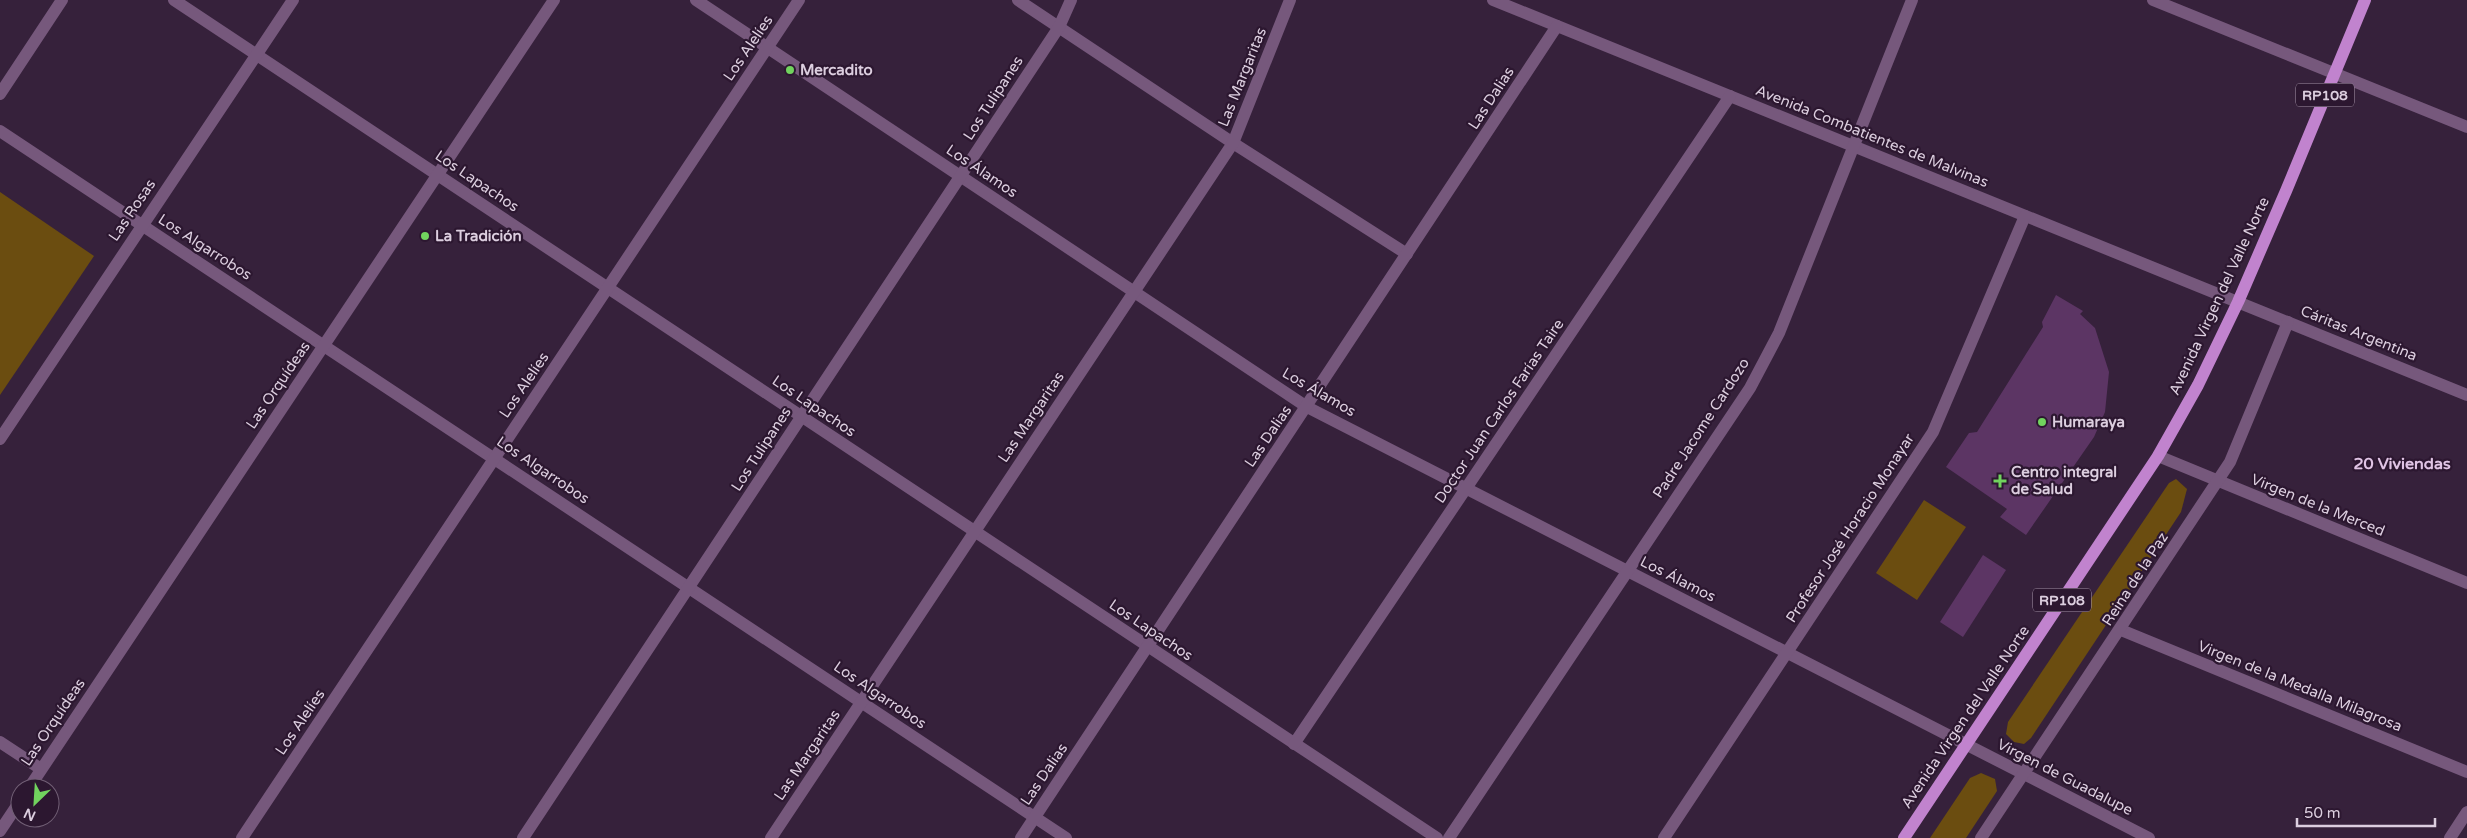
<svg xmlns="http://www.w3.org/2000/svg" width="2467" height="838" viewBox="0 0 2467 838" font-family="'Varela Round',sans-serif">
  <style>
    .green { fill: #6b4d10 }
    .building { fill: #5c3564 }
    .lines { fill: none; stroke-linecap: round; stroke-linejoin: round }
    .minor { stroke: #76587c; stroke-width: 12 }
    .tertiary { stroke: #76587c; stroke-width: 12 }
    .primary { stroke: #c183ce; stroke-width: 12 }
    .poi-dot { fill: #71d35e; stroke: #2c1730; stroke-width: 2 }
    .labels { text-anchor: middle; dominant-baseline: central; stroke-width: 4.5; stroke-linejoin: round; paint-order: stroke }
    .shield { fill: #2c1730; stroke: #a797aa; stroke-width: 1 }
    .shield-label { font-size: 14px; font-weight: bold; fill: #dccedf }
    .street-label { font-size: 15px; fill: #dccedf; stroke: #2c1730 }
    .poi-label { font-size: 15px; font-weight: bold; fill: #dccedf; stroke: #2c1730; text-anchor: start }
    .neighbourhood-label { font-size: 16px; font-weight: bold; fill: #e0c4e5; stroke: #2c1730 }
  </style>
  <rect width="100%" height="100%" fill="#36213b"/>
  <g class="green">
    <polygon points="0,192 94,256 0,395"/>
    <polygon points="2176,479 2187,489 2181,512 2031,738 2024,744 2014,742 2006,734 2008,722 2169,483"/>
    <polygon points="1924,500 1966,527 1917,600 1876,573"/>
    <polygon points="1981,773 1995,779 1997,791 1966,838 1930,838 1970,778"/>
  </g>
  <g class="building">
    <polygon points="2056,295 2083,311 2080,314 2095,328 2109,372 2105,412 2094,437 2026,535 2000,517 2007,509 1946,467 1969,433 1977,432 2043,327 2042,322"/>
    <polygon points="1983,555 2006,570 1963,637 1940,622"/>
  </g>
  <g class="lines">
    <g class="minor">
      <polyline points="174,0 1437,838"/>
      <polyline points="696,0 1307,407 2149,838"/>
      <polyline points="1018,0 1233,143 1407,254"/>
      <polyline points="1493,0 2467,395"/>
      <polyline points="2153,0 2467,127"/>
      <polyline points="0,94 62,0"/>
      <polyline points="0,131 1066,838"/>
      <polyline points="0,439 293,0"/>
      <polyline points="2158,456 2467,583"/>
      <polyline points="2121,630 2467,772"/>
      <polyline points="0,742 41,769"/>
      <polyline points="1294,744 1730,96"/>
      <polyline points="242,838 799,0"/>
      <polyline points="523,838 1059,27 1071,0"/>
      <polyline points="771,838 1233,143 1290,0"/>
      <polyline points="1021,838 1557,26"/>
      <polyline points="1449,838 1750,388 1779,333 1912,0"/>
      <polyline points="1664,838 1933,432 2025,216"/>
      <polyline points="1981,838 2230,462 2288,322"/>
      <polyline points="2450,838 2467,812"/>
    </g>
    <g class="tertiary">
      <polyline points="29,788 554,0"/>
      <polyline points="0,831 20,801"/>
    </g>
    <polyline class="primary" points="1904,838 2158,456 2198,385 2238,302 2286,191 2365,0"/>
  </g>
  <g class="poi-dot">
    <circle cx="790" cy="70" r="5"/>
    <circle cx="425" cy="236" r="5"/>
    <circle cx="2042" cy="422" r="5"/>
    <path d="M1997.5 473.5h5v5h5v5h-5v5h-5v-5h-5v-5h5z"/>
  </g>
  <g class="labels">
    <g class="shield">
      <rect x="2296" y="83.5" width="58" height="23" rx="4"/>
      <rect x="2033" y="588.5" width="58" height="23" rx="4"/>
    </g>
    <g class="shield-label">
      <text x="2325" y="95">RP108</text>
      <text x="2062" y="600">RP108</text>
    </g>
    <g class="street-label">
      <text transform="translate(748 48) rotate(-56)">Los Alelíes</text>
      <text transform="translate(1242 77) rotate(-68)">Las Margaritas</text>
      <text transform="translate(993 98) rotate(-57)">Los Tulipanes</text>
      <text transform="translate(1491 98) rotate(-57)">Las Dalias</text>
      <text transform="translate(1872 136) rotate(22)">Avenida Combatientes de Malvinas</text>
      <text transform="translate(982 171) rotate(34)">Los Álamos</text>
      <text transform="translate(477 181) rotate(34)">Los Lapachos</text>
      <text transform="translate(132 210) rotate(-56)">Las Rosas</text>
      <text transform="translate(205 247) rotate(33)">Los Algarrobos</text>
      <text transform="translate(2219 296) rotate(-65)">Avenida Virgen del Valle Norte</text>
      <text transform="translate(2359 333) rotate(22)">Cáritas Argentina</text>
      <text transform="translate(278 385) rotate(-56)">Las Orquídeas</text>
      <text transform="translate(524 385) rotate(-56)">Los Alelíes</text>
      <text transform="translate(1319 392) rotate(30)">Los Álamos</text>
      <text transform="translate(814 406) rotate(34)">Los Lapachos</text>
      <text transform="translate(1499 411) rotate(-56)">Doctor Juan Carlos Farías Taire</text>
      <text transform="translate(1031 417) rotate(-56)">Las Margaritas</text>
      <text transform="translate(1701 428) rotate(-57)">Padre Jacome Cardozo</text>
      <text transform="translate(1268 436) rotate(-56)">Las Dalias</text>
      <text transform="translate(761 449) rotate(-57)">Los Tulipanes</text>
      <text transform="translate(543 470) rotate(34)">Los Algarrobos</text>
      <text transform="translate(2318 505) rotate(22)">Virgen de la Merced</text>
      <text transform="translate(1850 528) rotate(-57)">Profesor José Horacio Monayar</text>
      <text transform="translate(1678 579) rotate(27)">Los Álamos</text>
      <text transform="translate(2135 579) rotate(-57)">Reina de la Paz</text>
      <text transform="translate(1151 630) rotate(34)">Los Lapachos</text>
      <text transform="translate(2300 686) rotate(22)">Virgen de la Medalla Milagrosa</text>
      <text transform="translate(880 695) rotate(34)">Los Algarrobos</text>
      <text transform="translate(1965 717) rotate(-56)">Avenida Virgen del Valle Norte</text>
      <text transform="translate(53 722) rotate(-56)">Las Orquídeas</text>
      <text transform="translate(300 722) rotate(-56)">Los Alelíes</text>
      <text transform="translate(807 755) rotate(-56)">Las Margaritas</text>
      <text transform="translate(1044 774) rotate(-56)">Las Dalias</text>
      <text transform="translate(2065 777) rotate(27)">Virgen de Guadalupe</text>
    </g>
    <g class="poi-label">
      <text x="800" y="70">Mercadito</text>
      <text x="435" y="236">La Tradición</text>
      <text x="2052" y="422">Humaraya</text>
      <text x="2011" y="472">Centro integral<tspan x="2011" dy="17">de Salud</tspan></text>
    </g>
    <g class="neighbourhood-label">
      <text x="2402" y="464">20 Viviendas</text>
    </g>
  </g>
  <g transform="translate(35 803) rotate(205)"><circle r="24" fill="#2c1730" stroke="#726076"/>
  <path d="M0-4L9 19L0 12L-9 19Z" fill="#71d35e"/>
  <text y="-8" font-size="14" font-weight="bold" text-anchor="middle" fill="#dccedf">N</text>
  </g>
  <path d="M2297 818v8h138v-8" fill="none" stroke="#dccedf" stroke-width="2.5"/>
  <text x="2304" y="818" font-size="15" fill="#dccedf" stroke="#2c1730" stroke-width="4" paint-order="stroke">50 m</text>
</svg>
